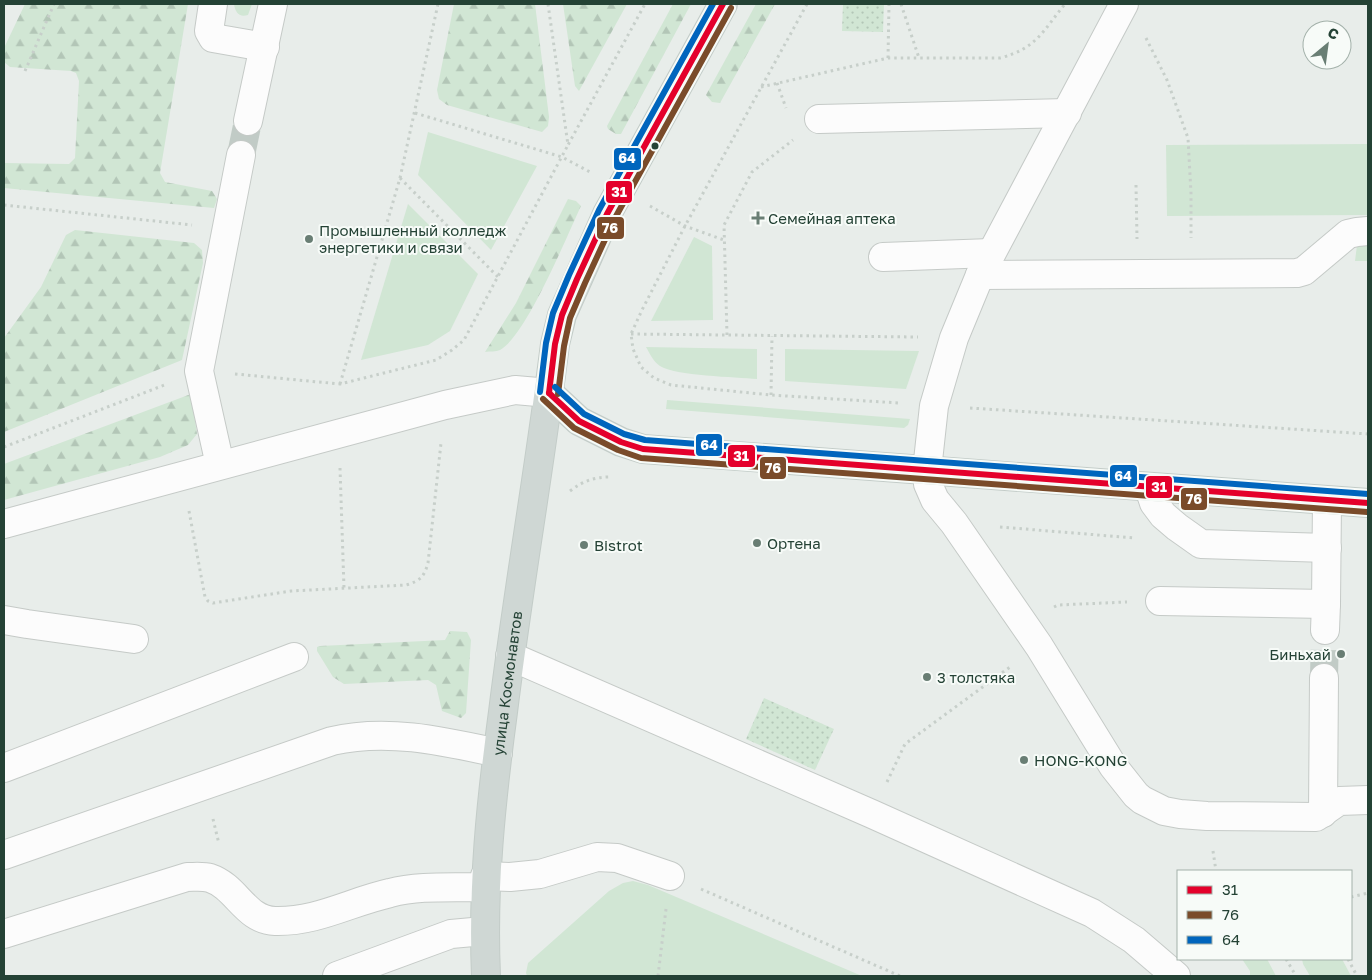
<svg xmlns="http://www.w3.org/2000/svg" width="1372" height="980" viewBox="0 0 1372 980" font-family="'Golos Text',sans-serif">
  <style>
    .grass { fill: #d1e6d4 }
    .forest { fill: url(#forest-firs) }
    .park { fill: url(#park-dots) }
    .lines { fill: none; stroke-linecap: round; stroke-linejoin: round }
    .minor-tunnel { stroke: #c1cbc6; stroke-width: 28; stroke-dasharray: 28 14; stroke-linecap: butt }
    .minor-casing { stroke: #c5cac7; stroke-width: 30 }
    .major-casing { stroke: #c3ccc8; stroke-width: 30 }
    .path { stroke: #c7cfca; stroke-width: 3; stroke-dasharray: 2.5 4; stroke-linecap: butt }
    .minor { stroke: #fcfcfc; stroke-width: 28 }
    .major { stroke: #cfd7d4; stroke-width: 28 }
    .bus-1-casing { stroke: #f7fbf8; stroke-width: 10 }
    .bus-2-casing { stroke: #f7fbf8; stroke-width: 10 }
    .bus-3-casing { stroke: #f7fbf8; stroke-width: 10 }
    .bus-1 { stroke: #e4002b; stroke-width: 6 }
    .bus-2 { stroke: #7a4b2a; stroke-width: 6 }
    .bus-3 { stroke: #0065bd; stroke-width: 6 }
    .bus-dot { fill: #244235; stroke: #f7fbf8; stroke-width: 2 }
    .poi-dot { fill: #697e74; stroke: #f7fbf8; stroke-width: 2 }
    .labels { text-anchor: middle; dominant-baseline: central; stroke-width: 4; stroke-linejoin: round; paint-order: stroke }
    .poi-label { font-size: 15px; fill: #244235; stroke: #f7fbf8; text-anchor: start }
    .street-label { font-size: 15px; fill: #244235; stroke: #f7fbf8 }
    .line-badge { stroke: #f7fbf8; stroke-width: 2 }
    .badge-label { font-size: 14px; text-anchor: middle; font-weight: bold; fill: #fff }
  </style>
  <defs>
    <pattern id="forest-firs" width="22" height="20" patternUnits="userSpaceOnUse" patternTransform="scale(1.25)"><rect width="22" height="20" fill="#d1e6d4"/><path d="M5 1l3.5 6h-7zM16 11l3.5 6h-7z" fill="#b3c6b7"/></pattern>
    <pattern id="park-dots" width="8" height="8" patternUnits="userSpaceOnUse" patternTransform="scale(1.25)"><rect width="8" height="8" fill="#d1e6d4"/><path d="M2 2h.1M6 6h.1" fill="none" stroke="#b3c6b7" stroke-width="1.8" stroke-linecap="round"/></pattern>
  </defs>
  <rect width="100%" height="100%" fill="#e8edea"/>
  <g class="grass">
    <path d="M234 4H252L248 15C239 18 235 12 234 4Z"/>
    <polygon points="428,132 537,166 491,250 418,175"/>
    <polygon points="1368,144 1368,215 1167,216 1166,145"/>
    <polygon points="408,204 478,274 450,331 428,345 361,360"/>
    <polygon points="694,237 712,246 713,320 651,321"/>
    <polygon points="1357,245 1368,245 1368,261 1355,261"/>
    <path d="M646 347 757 349V379C736 377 675 376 660 366 653 361 650 354 646 347Z"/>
    <polygon points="785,349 919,351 906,389 785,381"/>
    <polygon points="667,400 910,419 908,425 904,428 666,409"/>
    <polygon points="633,881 648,885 862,976 527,976 526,973 528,963 609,891 623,883"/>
    <polygon points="1242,959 1267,959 1276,976 1250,976 1250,971"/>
    <polygon points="1302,959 1342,959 1351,976 1310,976 1303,964"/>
  </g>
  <g class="forest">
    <polygon points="25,4 188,4 160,173 165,182 212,191 217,199 214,208 4,188 4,163 69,164 75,158 79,81 76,73 71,71 10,67 4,62 4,48"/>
    <polygon points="454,4 535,4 549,117 548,126 542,132 447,105 439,99 437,90"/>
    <polygon points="563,4 627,4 579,91 575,86"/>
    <polygon points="673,4 691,4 621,134 616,134 608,129 607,126"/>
    <polygon points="756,4 775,4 720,103 712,102 706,95"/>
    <path d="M568 199 576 201 581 206C567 236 526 336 500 350 496 352 490 351 485 352L516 303Z"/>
    <polygon points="75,230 194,243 202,250 203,263 182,360 4,432 4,338 41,287 66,235"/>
    <polygon points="191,394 197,434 188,445 160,457 4,500 4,464"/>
    <polygon points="450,631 467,632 471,640 466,713 461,718 442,711 436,685 428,680 344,684 333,677 317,651 317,647 320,646 445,640"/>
  </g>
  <g class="park">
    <polygon points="843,4 884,4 883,32 842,31"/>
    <polygon points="764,698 834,729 815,770 746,739"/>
  </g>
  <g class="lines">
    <g class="minor-tunnel">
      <polyline points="241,155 248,121"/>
      <polyline points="1324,678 1325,630"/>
    </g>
    <g class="minor-casing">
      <g id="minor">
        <polyline points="213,4 209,31 213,38 265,47"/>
        <polyline points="1124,4 980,275 954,338 934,406 927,470 928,484 935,500 954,523 1039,646 1113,766 1136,795 1142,800 1164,811 1180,814 1207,816 1316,817 1339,801 1368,800"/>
        <polyline points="819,119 1067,113"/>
        <polyline points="248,121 273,4"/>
        <polyline points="883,257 991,253"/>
        <polyline points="980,275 1297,273 1304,271 1348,234 1357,232 1368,231"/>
        <polyline points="220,465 199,371 241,155"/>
        <polyline points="1149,488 1154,503 1163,515 1177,527 1201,544 1327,548"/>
        <polyline points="4,524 445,405 515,390 549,393"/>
        <polyline points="1160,601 1326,604 1327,501"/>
        <polyline points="4,620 27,624 134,639"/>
        <polyline points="1325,630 1326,604"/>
        <polyline points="510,656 872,814 1092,913 1134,940 1176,976"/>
        <polyline points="4,768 294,657"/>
        <polyline points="1323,813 1324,678"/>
        <path d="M4 855 332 741C387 728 443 741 498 753"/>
        <polyline points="485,876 510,877 540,874 597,857 617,858 670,876"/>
        <path d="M4 934 187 877C195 877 203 876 210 878 237 887 245 920 275 921 317 922 350 902 390 893 420 885 453 888 485 887"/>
        <polyline points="337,976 451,934 484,931"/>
      </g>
    </g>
    <g class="major-casing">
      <g id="major">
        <polyline points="549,393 579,421 621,442 643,449 1368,503"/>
        <path id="s1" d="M486 976C482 887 491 801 503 712 518 589 540 467 555 344L562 315 607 214 723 4"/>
      </g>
    </g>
    <g class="path">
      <polyline points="548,4 568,145 645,4"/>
      <polyline points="807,4 685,226 642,310 631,334 633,349 641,367 654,378 671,385 771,395 899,403"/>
      <polyline points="901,4 919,58"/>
      <polyline points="1146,38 1167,80 1188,138 1191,193 1191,238"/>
      <polyline points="888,58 889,4"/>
      <polyline points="25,71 54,4"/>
      <polyline points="777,83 786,108"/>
      <path d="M761 87 888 58H1000C1037 48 1042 32 1065 4"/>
      <polyline points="415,113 562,157 590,172"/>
      <polyline points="400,178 498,277"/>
      <polyline points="1136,185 1137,239"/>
      <polyline points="4,205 192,225"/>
      <polyline points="650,206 685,226 724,240"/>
      <polyline points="631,334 918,337"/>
      <polyline points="727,335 724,225 752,172 793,140"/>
      <polyline points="235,374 340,384 436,360 452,350 464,340 568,145"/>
      <polyline points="340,384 400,178 438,4"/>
      <polyline points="771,395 772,336"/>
      <polyline points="970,408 1368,434"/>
      <polyline points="4,447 167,384"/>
      <polyline points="340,468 344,588"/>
      <path d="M570 491C583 481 594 477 610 477"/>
      <path d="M189 511 205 597 208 601 213 603 291 591 406 585C420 581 424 577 428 563L441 443"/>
      <polyline points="1000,527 1135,538"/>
      <polyline points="1054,607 1058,605 1127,602"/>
      <polyline points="887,782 905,744 1010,667"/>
      <polyline points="213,819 219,844"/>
      <polyline points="1213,851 1216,871"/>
      <polyline points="701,889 900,976"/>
      <polyline points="1351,897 1368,893"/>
      <polyline points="1286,959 1296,976"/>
      <polyline points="1348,959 1357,976"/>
      <polyline points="658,976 666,909"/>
    </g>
    <use href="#minor" class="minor"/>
    <use href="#major" class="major"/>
    <g class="bus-1-casing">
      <g id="bus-1">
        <polyline points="549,393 579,421 621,442 643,449 1368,503"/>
        <polyline points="549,393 555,344 562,315 577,279 607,214 723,4"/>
      </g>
    </g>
    <g class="bus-2-casing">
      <g id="bus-2">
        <polyline points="558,394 564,346 570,318 585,283 615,218 731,8"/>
        <polyline points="543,399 574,428 618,450 641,458 1367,512"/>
      </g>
    </g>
    <g class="bus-3-casing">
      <g id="bus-3">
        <polyline points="555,387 584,414 624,434 645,440 1368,494"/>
        <polyline points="540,392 546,343 553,313 569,275 599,210 713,4"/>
      </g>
    </g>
    <use href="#bus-1" class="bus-1"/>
    <use href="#bus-2" class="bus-2"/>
    <use href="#bus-3" class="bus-3"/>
  </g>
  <circle class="bus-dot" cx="655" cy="146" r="4.5"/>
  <g class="poi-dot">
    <path d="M755.5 210.5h5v5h5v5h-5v5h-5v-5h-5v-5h5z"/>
    <circle cx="309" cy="239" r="5"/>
    <circle cx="757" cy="543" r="5"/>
    <circle cx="584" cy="545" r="5"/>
    <circle cx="1341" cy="654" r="5"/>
    <circle cx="927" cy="677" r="5"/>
    <circle cx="1024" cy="760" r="5"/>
  </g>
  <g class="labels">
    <g class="poi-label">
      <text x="768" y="218">Семейная аптека</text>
      <text x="319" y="230">Промышленный колледж<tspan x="319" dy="17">энергетики и связи</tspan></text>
      <text x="767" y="543">Ортена</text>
      <text x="594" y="545">Bistrot</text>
      <text x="1331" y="654" text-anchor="end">Биньхай</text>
      <text x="937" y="677">3 толстяка</text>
      <text x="1034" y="760">HONG-KONG</text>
    </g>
    <g class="street-label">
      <text stroke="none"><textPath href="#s1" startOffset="294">улица Космонавтов</textPath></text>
    </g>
  </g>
  <g class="line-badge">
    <rect x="613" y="147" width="29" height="24" rx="5" fill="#0065bd"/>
    <rect x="605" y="180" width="28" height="24" rx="5" fill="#e4002b"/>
    <rect x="596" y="216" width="29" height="24" rx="5" fill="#7a4b2a"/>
    <rect x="695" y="433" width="28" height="24" rx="5" fill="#0065bd"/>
    <rect x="727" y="444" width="29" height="24" rx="5" fill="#e4002b"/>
    <rect x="759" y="456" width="28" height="24" rx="5" fill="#7a4b2a"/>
    <rect x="1109" y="464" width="29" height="24" rx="5" fill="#0065bd"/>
    <rect x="1145" y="475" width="28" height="24" rx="5" fill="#e4002b"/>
    <rect x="1180" y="487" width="28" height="24" rx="5" fill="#7a4b2a"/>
  </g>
  <g class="badge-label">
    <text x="627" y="163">64</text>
    <text x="619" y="197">31</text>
    <text x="610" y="233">76</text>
    <text x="709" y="450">64</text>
    <text x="741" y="461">31</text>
    <text x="773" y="473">76</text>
    <text x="1123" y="481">64</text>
    <text x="1159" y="492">31</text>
    <text x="1194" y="504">76</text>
  </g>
  <rect width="1372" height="980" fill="none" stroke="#244235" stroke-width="10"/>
  <rect x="1177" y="870" width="175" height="90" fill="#f7fbf8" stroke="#a3b1aa"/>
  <rect x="1187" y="886" width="25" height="8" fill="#e4002b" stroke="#a3b1aa"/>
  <text x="1222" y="895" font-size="15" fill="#244235">31</text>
  <rect x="1187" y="911" width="25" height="8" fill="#7a4b2a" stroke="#a3b1aa"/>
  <text x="1222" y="920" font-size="15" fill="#244235">76</text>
  <rect x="1187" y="936" width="25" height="8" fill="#0065bd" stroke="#a3b1aa"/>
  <text x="1222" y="945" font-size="15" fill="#244235">64</text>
  <g transform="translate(1327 45) rotate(29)"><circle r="24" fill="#f7fbf8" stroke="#a3b1aa"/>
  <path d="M0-4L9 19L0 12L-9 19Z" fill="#697e74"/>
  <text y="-8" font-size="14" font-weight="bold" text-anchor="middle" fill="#244235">С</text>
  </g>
</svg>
